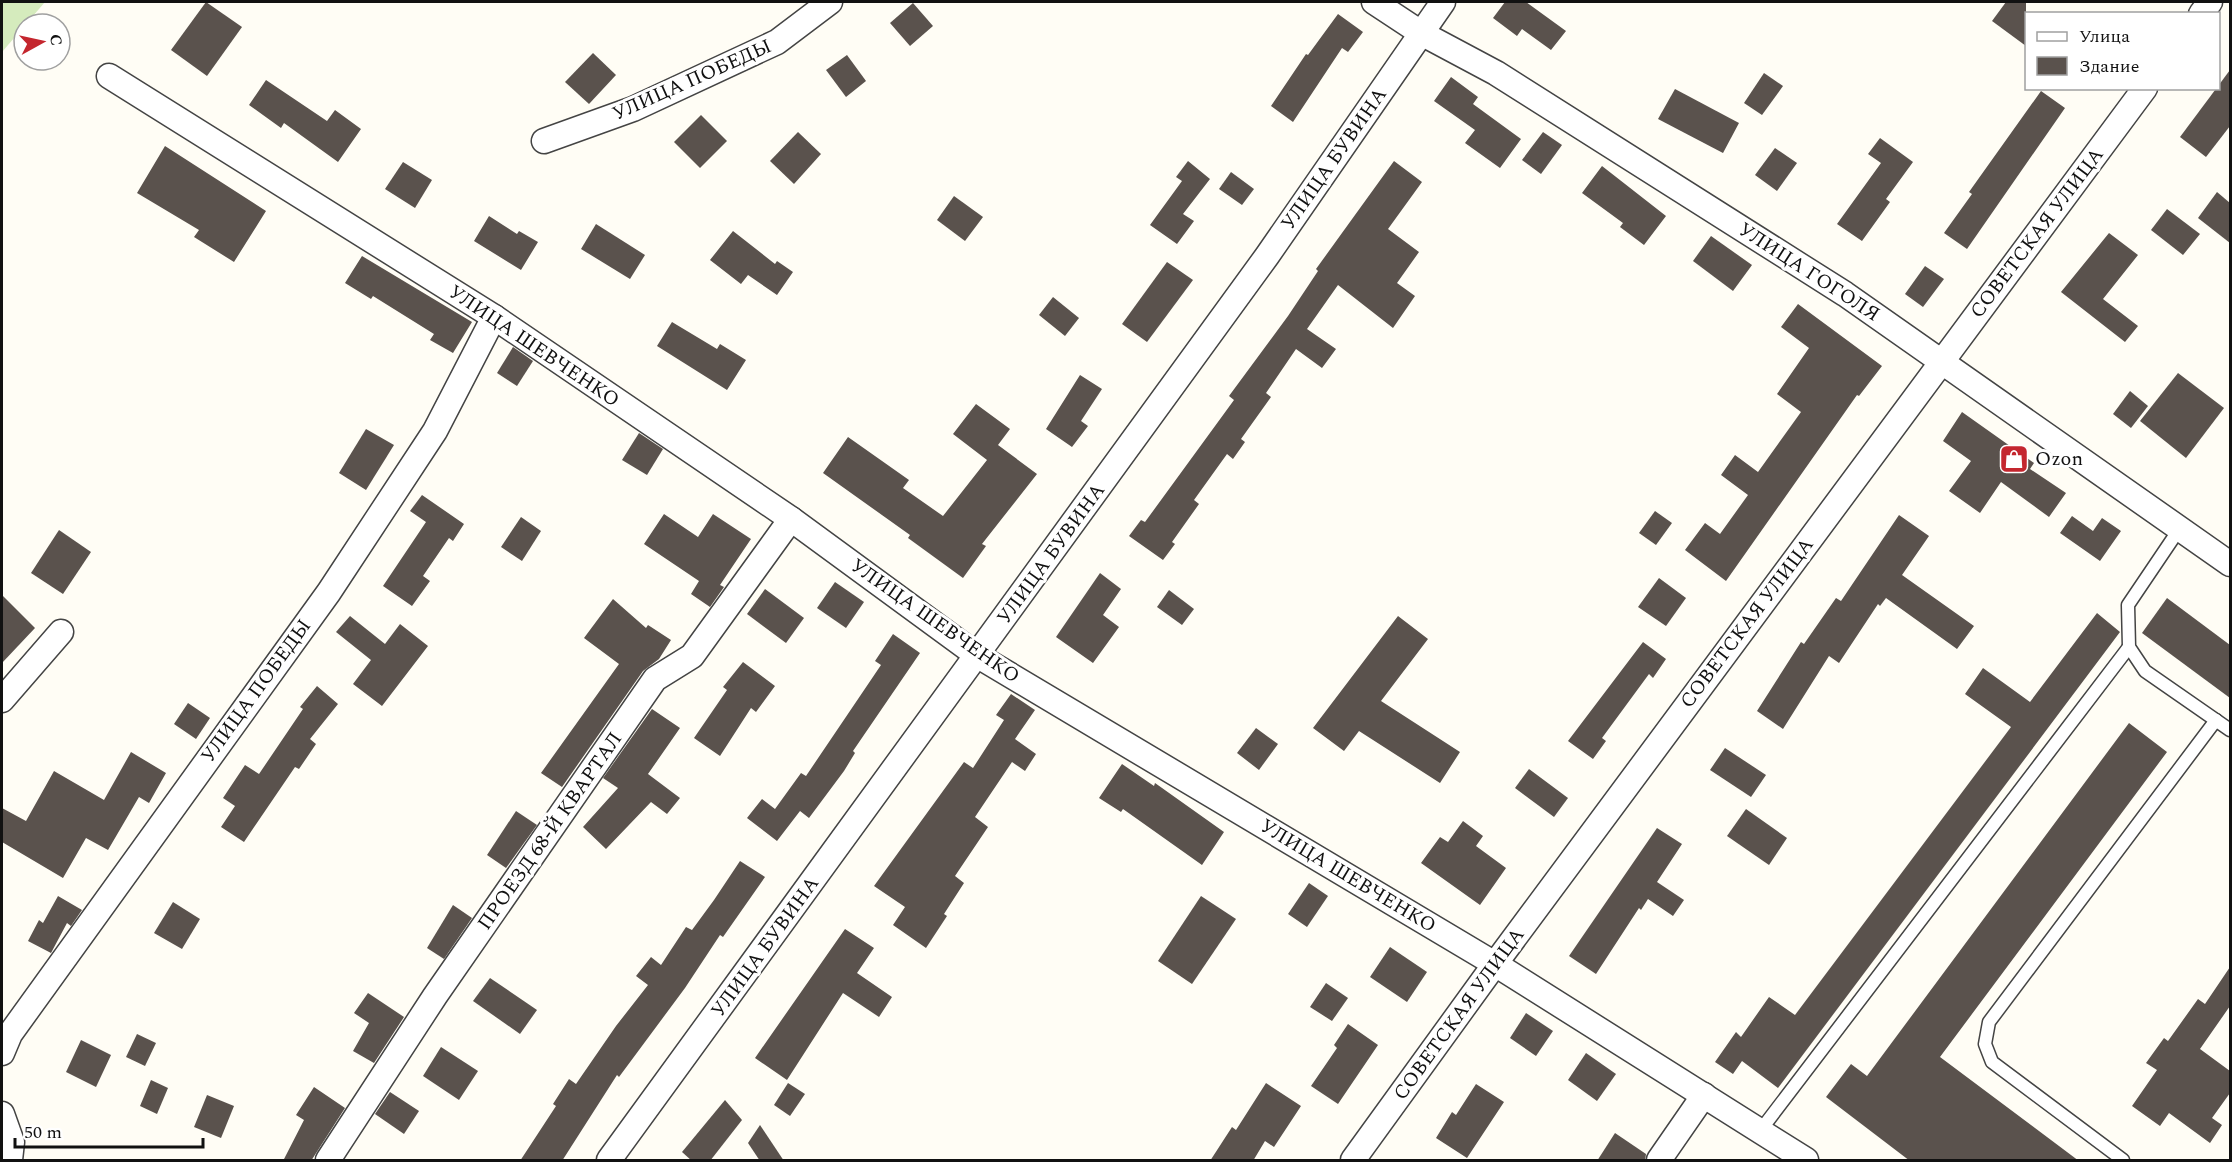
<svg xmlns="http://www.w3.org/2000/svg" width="2232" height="1162" viewBox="0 0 2232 1162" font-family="Spectral,serif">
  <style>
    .green { fill: #d5ebbd }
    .building { fill: #5a524d }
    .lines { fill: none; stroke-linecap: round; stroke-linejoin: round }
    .service-casing { stroke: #444; stroke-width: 15 }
    .minor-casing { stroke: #444; stroke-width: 27 }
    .service { stroke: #fff; stroke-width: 12 }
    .minor { stroke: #fff; stroke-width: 24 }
    .labels { text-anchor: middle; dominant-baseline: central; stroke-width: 6; stroke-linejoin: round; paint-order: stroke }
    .street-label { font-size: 20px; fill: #111; stroke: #fff }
    .poi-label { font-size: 20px; fill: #111; stroke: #fff; text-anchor: start }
  </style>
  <rect width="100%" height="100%" fill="#fffdf5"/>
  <polygon class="green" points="2,2 45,2 2,52"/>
  <g class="building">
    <polygon points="206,2 242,27 207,76 171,50"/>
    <polygon points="1505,2 1526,2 1566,31 1551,50 1522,29 1517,36 1493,18"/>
    <polygon points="2006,2 2026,2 2026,46 1992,21"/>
    <polygon points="913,3 933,26 910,46 890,23"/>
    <polygon points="1338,14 1363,32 1348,52 1342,48 1293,122 1271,106 1306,54 1308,55"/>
    <polygon points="593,53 616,75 589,104 565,82"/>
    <polygon points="847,55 866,81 846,97 826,70"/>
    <polygon points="2230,70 2230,126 2206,157 2180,137"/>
    <polygon points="1764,73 1783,86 1762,115 1744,103"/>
    <polygon points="1451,77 1478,97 1473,104 1521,139 1500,168 1465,143 1475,130 1434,101"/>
    <polygon points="266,80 327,121 335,110 361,129 338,162 284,123 281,128 249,105"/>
    <polygon points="1675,89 1739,123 1723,153 1658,119"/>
    <polygon points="2041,91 2065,108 1967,249 1944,233 1972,194 1969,192"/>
    <polygon points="701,115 727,141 700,168 674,142"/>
    <polygon points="798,132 821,154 794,184 770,161"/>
    <polygon points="1543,132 1562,145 1541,174 1522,160"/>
    <polygon points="1880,138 1913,162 1886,199 1890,202 1862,241 1837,224 1881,163 1868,154"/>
    <polygon points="165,146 266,211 234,262 194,237 199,230 137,193"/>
    <polygon points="1775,148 1797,163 1777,191 1755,175"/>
    <polygon points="1188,161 1210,179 1183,214 1194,221 1177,244 1150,225 1182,181 1176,177"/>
    <polygon points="1394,161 1422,182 1388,229 1419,252 1397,283 1415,296 1393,328 1338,285 1307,329 1336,349 1322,368 1296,349 1266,393 1271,397 1241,439 1245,442 1233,459 1227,454 1194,500 1199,504 1172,542 1175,544 1163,560 1129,536 1141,520 1145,522 1234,400 1229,396 1288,316 1318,271 1316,269"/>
    <polygon points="403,162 432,180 415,208 385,189"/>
    <polygon points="1602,166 1666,216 1644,245 1620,227 1623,223 1582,193"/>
    <polygon points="1231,172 1254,189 1242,205 1219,189"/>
    <polygon points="2217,192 2230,203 2230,243 2198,218"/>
    <polygon points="954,196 983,217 965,241 937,220"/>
    <polygon points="2167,209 2200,234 2183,255 2151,230"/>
    <polygon points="489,216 517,234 519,231 538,242 521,270 474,241"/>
    <polygon points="596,224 645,255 630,279 581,249"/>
    <polygon points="733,231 775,264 777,261 793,272 777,295 748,275 741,284 710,260"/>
    <polygon points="2109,233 2138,255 2103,299 2138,326 2125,342 2061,292"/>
    <polygon points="1711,236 1752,265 1733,291 1693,261"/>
    <polygon points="362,256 472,322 453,353 430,340 434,334 373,296 371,299 345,283"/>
    <polygon points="1167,262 1193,280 1147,342 1122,324"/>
    <polygon points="1925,266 1944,279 1923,307 1905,294"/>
    <polygon points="1053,297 1079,318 1065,336 1039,315"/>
    <polygon points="1798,304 1882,366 1859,396 1857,395 1726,581 1685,550 1705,523 1720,534 1748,495 1721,475 1735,455 1758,472 1801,412 1777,394 1809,348 1781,327"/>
    <polygon points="672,322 717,349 720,344 746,360 727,390 657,346"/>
    <polygon points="513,347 533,361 517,386 497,373"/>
    <polygon points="2178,373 2224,408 2186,458 2140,421"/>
    <polygon points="1080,375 1102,389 1081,421 1088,426 1072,447 1046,429"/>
    <polygon points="2130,391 2148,406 2131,428 2113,414"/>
    <polygon points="976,404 1010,429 998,445 1037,474 982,544 986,546 963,578 908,538 910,535 823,473 848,437 909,480 903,488 943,516 987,460 953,434"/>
    <polygon points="1962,412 2034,463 2030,469 2066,493 2049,517 2001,482 1980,513 1949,491 1971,461 1943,441"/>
    <polygon points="366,429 394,445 366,490 339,473"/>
    <polygon points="639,433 663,449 647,475 622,460"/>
    <polygon points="422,495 464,524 453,541 449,538 423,576 430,581 412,606 383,586 426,522 410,511"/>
    <polygon points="1655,511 1672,523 1656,545 1639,533"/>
    <polygon points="664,514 698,537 713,514 751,539 720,585 724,587 710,607 691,594 699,581 644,544"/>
    <polygon points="1899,515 1929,536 1902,575 1974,626 1957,649 1886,598 1880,606 1878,604 1839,663 1829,656 1783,729 1757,711 1801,642 1804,644 1836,598 1841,601"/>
    <polygon points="2072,516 2093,531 2102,518 2121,531 2100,561 2060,533"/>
    <polygon points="521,517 541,531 522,561 501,547"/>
    <polygon points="59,530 91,552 63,594 31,573"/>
    <polygon points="1100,573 1121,589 1103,615 1119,627 1093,663 1056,637"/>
    <polygon points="1659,578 1686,598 1666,626 1638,607"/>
    <polygon points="835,582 864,602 846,628 817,608"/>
    <polygon points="765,589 804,618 786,643 747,614"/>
    <polygon points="1169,590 1194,609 1182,625 1157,607"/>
    <polygon points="2,595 35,628 2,663"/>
    <polygon points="2167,598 2230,645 2230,698 2142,633"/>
    <polygon points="613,599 646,628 648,625 671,640 659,659 643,671 562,787 541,773 619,664 584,638"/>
    <polygon points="2097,613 2120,632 1778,1088 1742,1061 1733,1074 1715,1062 1736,1032 1741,1037 1769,997 1795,1015 2011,727 1965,694 1983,668 2030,702"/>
    <polygon points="350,616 385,644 400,624 428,646 382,706 353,684 371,660 336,632"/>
    <polygon points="1398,616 1428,639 1381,701 1460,752 1440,783 1359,731 1344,751 1313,728"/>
    <polygon points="893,634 920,653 853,751 855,753 844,771 809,818 800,811 777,841 747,818 762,799 775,809 801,773 806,776 881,665 875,661"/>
    <polygon points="1643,642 1666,659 1653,678 1649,674 1602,738 1606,741 1593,759 1568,741"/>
    <polygon points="743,662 775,686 756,712 751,708 720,756 694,738 727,690 723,687"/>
    <polygon points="317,686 338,704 310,739 316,744 299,769 295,767 244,842 221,827 235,806 223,798 245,765 259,774 303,709 300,707"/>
    <polygon points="1011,694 1035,710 1015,739 1036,754 1025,771 1012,762 975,817 988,827 955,876 964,883 944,914 947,916 926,948 893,925 905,907 874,886 964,762 973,768 1004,720 996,715"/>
    <polygon points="188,703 210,718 196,739 174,724"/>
    <polygon points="652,709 680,728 648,774 680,798 667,814 651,802 606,849 583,827 618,788 603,778"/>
    <polygon points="2129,723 2167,752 1940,1057 2079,1161 1910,1161 1826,1097 1851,1064 1867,1076"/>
    <polygon points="1256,728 1278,744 1259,770 1237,753"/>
    <polygon points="1725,748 1766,775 1751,797 1710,770"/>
    <polygon points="131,752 166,773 149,803 139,797 108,850 86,838 63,878 2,842 2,808 26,821 54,771 104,800"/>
    <polygon points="1122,764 1154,786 1155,783 1224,832 1202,865 1123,809 1121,812 1099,798"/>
    <polygon points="1529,769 1568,798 1554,817 1515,788"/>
    <polygon points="1746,809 1787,838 1769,865 1727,836"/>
    <polygon points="516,811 537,825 506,868 487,855"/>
    <polygon points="1463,821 1483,836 1476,846 1506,868 1480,905 1421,863 1440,837 1448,842"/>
    <polygon points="1657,828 1682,844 1657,882 1684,900 1673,916 1648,899 1641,910 1639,908 1596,974 1569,956"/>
    <polygon points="740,861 765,877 723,937 720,935 685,988 619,1077 617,1075 562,1161 520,1161 556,1106 553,1104 569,1079 576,1084 616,1026 648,985 636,976 651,957 661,965 686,927 692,930 714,900"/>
    <polygon points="1309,883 1328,896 1307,927 1288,914"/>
    <polygon points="58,896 82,910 71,926 67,923 51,953 28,941 39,920 43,923"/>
    <polygon points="1201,896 1236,919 1192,984 1158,961"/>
    <polygon points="173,902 200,919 182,949 154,933"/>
    <polygon points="453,905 472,918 444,959 427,948"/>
    <polygon points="845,929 874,948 857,973 892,997 879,1017 843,993 787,1080 755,1058"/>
    <polygon points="1390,947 1427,972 1407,1002 1370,977"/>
    <polygon points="2230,967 2230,1006 2200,1049 2230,1071 2230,1093 2212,1118 2222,1125 2210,1143 2169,1113 2160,1126 2132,1106 2157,1070 2146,1063 2164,1038 2168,1041 2198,999 2205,1004"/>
    <polygon points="490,978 537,1010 520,1034 473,1001"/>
    <polygon points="1326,983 1348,998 1332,1021 1310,1007"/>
    <polygon points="368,993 404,1017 374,1063 353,1051 369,1023 354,1013"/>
    <polygon points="1526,1013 1553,1031 1536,1056 1510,1038"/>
    <polygon points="1348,1024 1378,1045 1338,1104 1311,1086 1337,1048 1334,1045"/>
    <polygon points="137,1034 156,1043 145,1066 126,1057"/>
    <polygon points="81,1040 111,1055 96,1087 66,1072"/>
    <polygon points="441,1047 478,1071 459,1100 423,1076"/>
    <polygon points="1586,1053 1616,1074 1597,1101 1568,1080"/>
    <polygon points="151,1080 168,1088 157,1114 140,1106"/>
    <polygon points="788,1083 805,1094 790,1116 774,1105"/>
    <polygon points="1266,1083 1301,1106 1274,1147 1265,1141 1253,1161 1210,1161 1232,1127 1236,1130"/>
    <polygon points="1476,1084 1504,1102 1467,1158 1436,1138 1452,1112 1456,1115"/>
    <polygon points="314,1087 345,1108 311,1161 283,1161 304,1120 296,1115"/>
    <polygon points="390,1092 419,1111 404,1134 375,1114"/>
    <polygon points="207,1095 234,1106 221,1138 194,1127"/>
    <polygon points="725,1100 742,1120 710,1161 692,1161 682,1152"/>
    <polygon points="760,1125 784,1161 760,1161 748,1143"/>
    <polygon points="1615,1133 1646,1154 1645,1161 1597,1161"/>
  </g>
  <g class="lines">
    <g class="service-casing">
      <g id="service">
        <polyline points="2180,528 2128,605 2129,647 2145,671 2230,730"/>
        <polyline points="1760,1131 2129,647"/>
        <polyline points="2123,1160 1992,1062 1985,1044 1989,1022 2216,720"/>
      </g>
    </g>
    <g class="minor-casing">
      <g id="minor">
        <polyline points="1374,2 1421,33 1496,73 1845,294 2230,564"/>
        <polyline points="2201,14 2210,2"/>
        <polyline points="109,76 494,317 791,519 978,656 1495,964 1806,1160"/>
        <polyline points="544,141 633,109 777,42 830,2"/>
        <polyline points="2,700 61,632"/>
        <polyline points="2,1053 10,1034 329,592 435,431 494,317"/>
        <polyline points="2,1114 12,1142 10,1160"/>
        <polyline points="328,1160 435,996 655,679 692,656 791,519"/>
        <polyline points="609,1160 1267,256 1443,2"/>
        <polyline points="1353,1160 1495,964 2145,88"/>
        <polyline points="1659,1160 1704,1095"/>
      </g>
    </g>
    <use href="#service" class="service"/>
    <use href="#minor" class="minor"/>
  </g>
  <defs>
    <g id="shop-square" transform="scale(1.5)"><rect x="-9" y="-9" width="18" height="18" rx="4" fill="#c4262e" stroke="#fff"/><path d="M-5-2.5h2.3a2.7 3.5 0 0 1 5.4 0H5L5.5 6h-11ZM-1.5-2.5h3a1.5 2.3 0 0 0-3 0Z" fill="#fff"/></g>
  </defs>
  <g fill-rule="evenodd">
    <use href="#shop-square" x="2014" y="459"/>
  </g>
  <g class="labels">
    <g class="street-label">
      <text transform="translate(692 80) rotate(-24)">УЛИЦА ПОБЕДЫ</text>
      <text transform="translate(1334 159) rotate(-55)">УЛИЦА БУВИНА</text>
      <text transform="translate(2037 233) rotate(-53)">СОВЕТСКАЯ УЛИЦА</text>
      <text transform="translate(1809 272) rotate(33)">УЛИЦА ГОГОЛЯ</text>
      <text transform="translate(534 346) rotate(34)">УЛИЦА ШЕВЧЕНКО</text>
      <text transform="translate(1051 554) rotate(-54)">УЛИЦА БУВИНА</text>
      <text transform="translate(935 621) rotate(35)">УЛИЦА ШЕВЧЕНКО</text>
      <text transform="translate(1747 623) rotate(-53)">СОВЕТСКАЯ УЛИЦА</text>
      <text transform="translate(256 691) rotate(-54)">УЛИЦА ПОБЕДЫ</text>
      <text transform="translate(550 831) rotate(-55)">ПРОЕЗД 68-Й КВАРТАЛ</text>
      <text transform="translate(1348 876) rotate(31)">УЛИЦА ШЕВЧЕНКО</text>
      <text transform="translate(765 947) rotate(-54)">УЛИЦА БУВИНА</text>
      <text transform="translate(1459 1014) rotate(-54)">СОВЕТСКАЯ УЛИЦА</text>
    </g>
    <g class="poi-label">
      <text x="2035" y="459">Ozon</text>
    </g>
  </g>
  <rect width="2232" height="1162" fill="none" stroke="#111111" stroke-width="6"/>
  <rect x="2025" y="12" width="195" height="78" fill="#ffffff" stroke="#a0a0a0" stroke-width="1.5"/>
  <rect x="2037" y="32" width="30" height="9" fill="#ffffff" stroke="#a0a0a0" stroke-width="1.5"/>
  <text x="2079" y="42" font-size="18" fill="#111111">Улица</text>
  <rect x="2037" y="57" width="30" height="18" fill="#5a524d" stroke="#a0a0a0" stroke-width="1.5"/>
  <text x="2079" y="72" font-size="18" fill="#111111">Здание</text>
  <g transform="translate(42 42) rotate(82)"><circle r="28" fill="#ffffff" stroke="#a0a0a0" stroke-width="1.5"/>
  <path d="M0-4.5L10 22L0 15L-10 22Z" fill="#c4262e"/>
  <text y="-9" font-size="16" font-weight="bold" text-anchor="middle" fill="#111111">С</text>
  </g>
  <path d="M15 1138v9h188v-9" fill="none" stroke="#111111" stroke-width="3"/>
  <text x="24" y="1138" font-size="18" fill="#111111" stroke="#ffffff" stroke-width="4.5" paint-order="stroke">50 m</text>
</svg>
